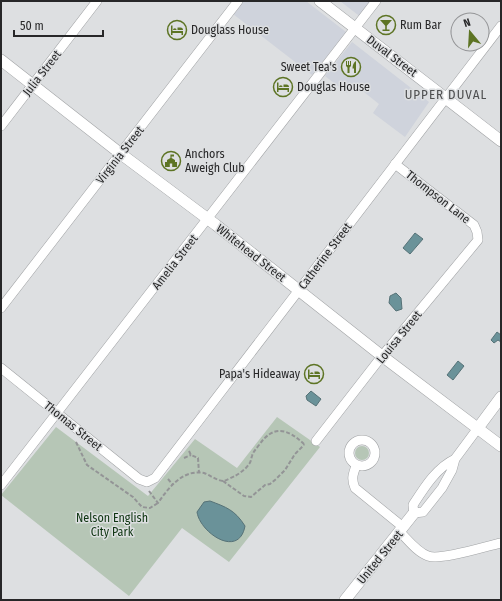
<svg xmlns="http://www.w3.org/2000/svg" width="502" height="601" viewBox="0 0 502 601" font-family="'Fira Sans Condensed',sans-serif">
  <style>
    .built { fill: #cfd3dc }
    .green { fill: #b6c6b6 }
    .water { fill: #6a9299; stroke: #567277 }
    .lines { fill: none; stroke-linecap: round; stroke-linejoin: round }
    .minor-casing { stroke: #a1a3a5; stroke-width: 10 }
    .tertiary-casing { stroke: #a1a3a5; stroke-width: 12 }
    .path { stroke: #939496; stroke-width: 2; stroke-dasharray: 4 2; stroke-linecap: butt }
    .minor { stroke: #fff; stroke-width: 9 }
    .tertiary { stroke: #fff; stroke-width: 11 }
    .labels { text-anchor: middle; dominant-baseline: central; stroke-width: 3; stroke-linejoin: round; paint-order: stroke }
    .poi-label { font-size: 12px; fill: #272728; stroke: #dddfe1; text-anchor: start }
    .street-label { font-size: 12px; fill: #272728; stroke: #dddfe1 }
    .park-label { font-size: 12px; fill: #0e3511; stroke: #dddfe1 }
    .neighbourhood-label { font-size: 13px; letter-spacing: 1px; fill: #4f5051; stroke: #dddfe1 }
  </style>
  <rect width="100%" height="100%" fill="#dddfe1"/>
  <g class="built">
    <polygon points="243,1 306,1 346,32 312,75 233,14"/>
    <polygon points="340,1 373,1 362,18"/>
    <polygon points="352,42 429,102 405,137 373,113 379,104 354,84 347,93 325,76"/>
  </g>
  <g class="green">
    <polygon points="277,417 320,447 229,562 182,528 129,596 1,495 56,427 148,496 195,439 237,468"/>
    <circle cx="362" cy="453" r="7"/>
  </g>
  <g class="water">
    <polygon points="415,233 423,239 410,254 403,248"/>
    <polygon points="396,293 401,298 402,309 396,311 389,303 390,296"/>
    <polygon points="497,332 501,335 501,342 498,340 494,343 491,340"/>
    <polygon points="458,361 464,366 453,380 447,375"/>
    <polygon points="311,391 321,399 316,406 307,400 306,396"/>
    <path d="M210 501C226 507 235 510 245 526 239 559 200 533 197 512L204 502Z"/>
  </g>
  <g class="lines">
    <g class="minor-casing">
      <g id="minor">
        <polyline points="1,126 97,1"/>
        <polyline points="1,308 238,1"/>
        <polyline points="1,368 139,479 147,482 155,478 501,26"/>
        <circle cx="362" cy="453" r="13"/>
        <polyline points="316,441 382,356 478,240 477,232 474,225 395,164"/>
        <path d="M455 459C436 468 424 488 413 505L414 513 423 512 442 488 452 470 455 459 478 428"/>
        <path d="M356 466C353 474 351 479 355 488L403 527"/>
        <polyline points="1,485 376,1"/>
        <path d="M400 532C408 540 417 552 428 556 441 561 486 546 501 543"/>
      </g>
    </g>
    <g class="tertiary-casing">
      <g id="tertiary">
        <polyline points="320,1 501,141"/>
        <polyline points="1,60 121,154 216,225 382,356 501,446"/>
        <polyline points="478,428 501,397"/>
        <polyline points="345,600 414,513"/>
      </g>
    </g>
    <g class="path">
      <polyline points="76,442 87,465 133,497 142,507 150,508 158,503"/>
      <polyline points="189,451 191,455 198,458 199,473"/>
      <polyline points="184,458 191,455"/>
      <polyline points="168,479 173,485"/>
      <polyline points="223,481 244,496 251,497 265,485 270,484 276,479 285,470 295,454 304,445"/>
      <path d="M149 491 158 503C169 487 183 469 204 473 210 475 217 481 224 481 227 480 232 477 235 476 240 473 246 469 249 464 251 462 251 459 252 456 253 452 256 449 259 445 273 425 287 428 304 444L306 443"/>
    </g>
    <use href="#minor" class="minor"/>
    <use href="#tertiary" class="tertiary"/>
  </g>
  <defs>
    <g id="bar-ring" transform="scale(1)"><circle r="9.5" fill="#dddfe1" stroke="#5d7424" stroke-width="1.5"/><path d="M-6-5H6L.8 .8V4.5H3.5V6h-7V4.5H-.8V.8Z" fill="#5d7424"/></g>
    <g id="hotel-ring" transform="scale(1)"><circle r="9.5" fill="#dddfe1" stroke="#5d7424" stroke-width="1.5"/><path d="M-6-4.5h1.5V1H6V5H4.5V3h-9V5H-6ZM-4 0a1.8 1.8 0 1 1 3.6 0ZM.5 0V-2.5h3Q6-2.5 6 0Z" fill="#5d7424"/></g>
    <g id="restaurant-ring" transform="scale(1)"><circle r="9.5" fill="#dddfe1" stroke="#5d7424" stroke-width="1.5"/><path d="M-5-6h1v4h1v-4h1v4h1v-4h1v5L-1.5 .5V6h-2V.5L-5-1ZM5-6V6H3V1.5H1.5Q1.5-4 5-6Z" fill="#5d7424"/></g>
    <g id="civic-ring" transform="scale(1)"><circle r="9.5" fill="#dddfe1" stroke="#5d7424" stroke-width="1.5"/><path d="M-.6-6.5H3V-4.5H.6V-3L4-1V1h2V6H-6V1h2V-1L-.6-3ZM-1.2 2.5V6h2.4V2.5Z" fill="#5d7424"/></g>
  </defs>
  <g fill-rule="evenodd">
    <use href="#bar-ring" x="386" y="25"/>
    <use href="#hotel-ring" x="177" y="30"/>
    <use href="#restaurant-ring" x="351" y="67"/>
    <use href="#hotel-ring" x="283" y="87"/>
    <use href="#civic-ring" x="171" y="161"/>
    <use href="#hotel-ring" x="314" y="374"/>
  </g>
  <g class="labels">
    <g class="poi-label">
      <text x="400" y="25">Rum Bar</text>
      <text x="191" y="30">Douglass House</text>
      <text x="337" y="67" text-anchor="end">Sweet Tea's</text>
      <text x="297" y="87">Douglas House</text>
      <text x="185" y="154">Anchors<tspan x="185" dy="14">Aweigh Club</tspan></text>
      <text x="300" y="374" text-anchor="end">Papa's Hideaway</text>
    </g>
    <g class="street-label">
      <text transform="translate(392 56) rotate(37)">Duval Street</text>
      <text transform="translate(42 73) rotate(-52)">Julia Street</text>
      <text transform="translate(120 155) rotate(-52)">Virginia Street</text>
      <text transform="translate(438 197) rotate(38)">Thompson Lane</text>
      <text transform="translate(251 253) rotate(38)">Whitehead Street</text>
      <text transform="translate(325 256) rotate(-53)">Catherine Street</text>
      <text transform="translate(175 262) rotate(-52)">Amelia Street</text>
      <text transform="translate(399 337) rotate(-51)">Louisa Street</text>
      <text transform="translate(73 426) rotate(39)">Thomas Street</text>
      <text transform="translate(380 557) rotate(-51)">United Street</text>
    </g>
    <g class="park-label">
      <text x="112" y="518">Nelson English<tspan x="112" dy="14">City Park</tspan></text>
    </g>
    <g class="neighbourhood-label">
      <text x="446" y="94">UPPER DUVAL</text>
    </g>
  </g>
  <rect width="502" height="601" fill="none" stroke="#272728" stroke-width="4"/>
  <g transform="translate(470 32) rotate(342)"><circle r="19" fill="#dddfe1" stroke="#949597"/>
  <path d="M0-3L7 15L0 10L-7 15Z" fill="#5d7424"/>
  <text y="-6" font-size="11" font-weight="bold" text-anchor="middle" fill="#272728">N</text>
  </g>
  <path d="M14 30v6h89v-6" fill="none" stroke="#272728" stroke-width="2"/>
  <text x="20" y="30" font-size="12" fill="#272728" stroke="#dddfe1" stroke-width="3" paint-order="stroke">50 m</text>
</svg>
